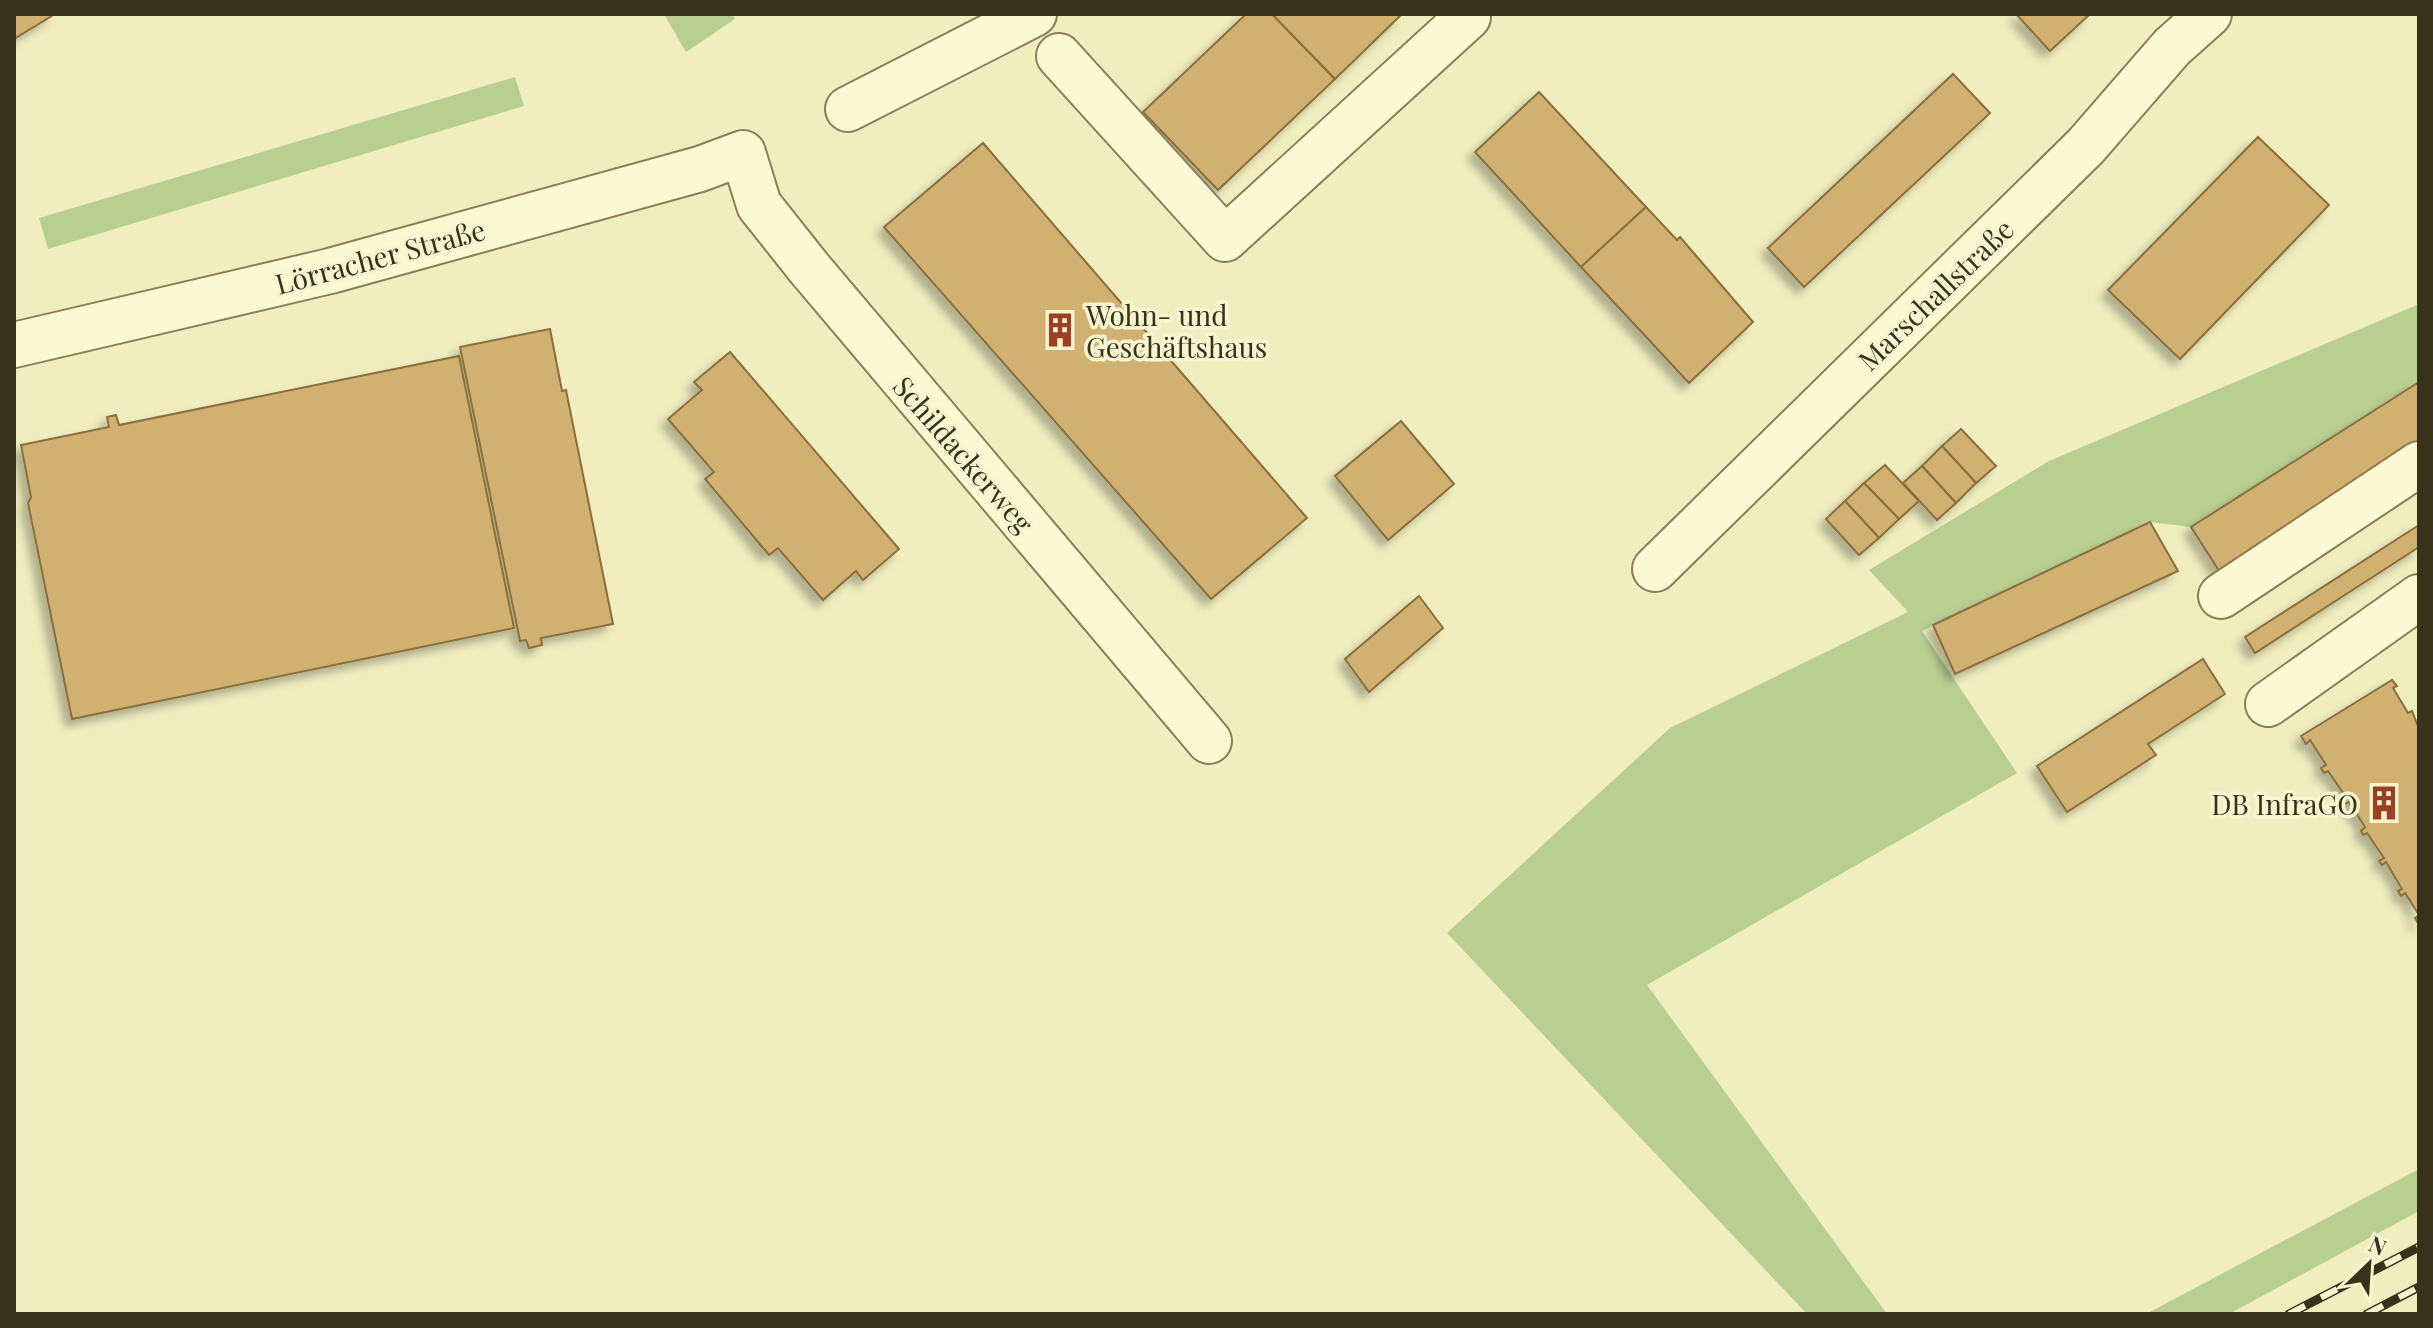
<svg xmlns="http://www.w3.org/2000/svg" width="2433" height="1328" viewBox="0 0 2433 1328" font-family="'Playfair Display',serif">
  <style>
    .green { fill: #b9cf92 }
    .building { fill: #d1b172; stroke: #8a6e3b; stroke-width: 2; filter: url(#shadow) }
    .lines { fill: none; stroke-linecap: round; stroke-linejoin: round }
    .minor-casing { stroke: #8a7e56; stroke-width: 48 }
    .minor { stroke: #fbf9d2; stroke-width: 44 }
    .rail-casing { stroke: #38311c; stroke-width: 9 }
    .rail { stroke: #f7f5cf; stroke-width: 6; stroke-dasharray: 18; stroke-linecap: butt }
    .labels { text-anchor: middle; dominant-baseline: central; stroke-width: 7; stroke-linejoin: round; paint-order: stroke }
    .street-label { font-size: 28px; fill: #38311c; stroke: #f7f5cf }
    .poi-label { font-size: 28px; fill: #38311c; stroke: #f7f5cf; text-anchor: start }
  </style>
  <defs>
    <filter id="shadow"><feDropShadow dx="-7" dy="7" stdDeviation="4" flood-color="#0004"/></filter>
  </defs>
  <rect width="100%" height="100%" fill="#f0eebf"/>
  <g class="green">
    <polygon points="664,14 732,14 735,19 686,52"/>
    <polygon points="515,77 524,106 48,249 39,218"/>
    <polygon points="2419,304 2419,382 2191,527 2150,522 1922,631 2017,773 1647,985 1887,1314 1807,1314 1447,933 1670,728 1908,612 1869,570 2049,461"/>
    <polygon points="2419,1169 2419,1211 2229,1314 2146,1314"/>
  </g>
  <g class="building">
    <polygon points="14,14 55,14 14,39"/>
    <polygon points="1246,14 1272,14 1335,79 1218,190 1143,112"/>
    <polygon points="1272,14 1402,14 1335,79"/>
    <polygon points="2016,14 2090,14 2050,51"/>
    <polygon points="1953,74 1990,113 1804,287 1768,248"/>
    <polygon points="1539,92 1646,207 1581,267 1475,152"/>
    <polygon points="2258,137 2329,205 2180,359 2108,290"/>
    <polygon points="983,143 1307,518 1211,599 884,227"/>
    <polygon points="1646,207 1677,240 1680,237 1753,322 1689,383 1581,267"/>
    <polygon points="550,329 562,391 566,390 613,624 541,638 542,645 529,648 526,640 520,641 460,347"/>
    <polygon points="730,352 899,549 863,580 856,571 823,600 778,548 769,555 705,479 714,472 668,419 702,390 694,382"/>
    <polygon points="459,356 514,628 72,719 28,503 31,497 21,445 109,427 107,417 116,415 119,425"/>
    <polygon points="2419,382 2419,452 2225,580 2191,527"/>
    <polygon points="1401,421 1454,484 1388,540 1335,476"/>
    <polygon points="1961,429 1996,466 1976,483 1942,446"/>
    <polygon points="1942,446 1976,483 1956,503 1922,466"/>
    <polygon points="1885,465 1919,501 1899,519 1864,483"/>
    <polygon points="1922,466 1956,503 1937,520 1903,483"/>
    <polygon points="1864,483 1899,519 1879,538 1845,501"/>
    <polygon points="1845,501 1879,538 1859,555 1826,519"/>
    <polygon points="2150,522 2178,571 1955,674 1933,625"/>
    <polygon points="2419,525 2419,547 2255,653 2245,637"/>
    <polygon points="1419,596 1443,628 1369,692 1345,659"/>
    <polygon points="2203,659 2225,694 2148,744 2156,755 2067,812 2037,766"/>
    <polygon points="2392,680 2397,686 2393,688 2408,713 2412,711 2419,729 2419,925 2415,918 2419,915 2405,893 2401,896 2398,891 2402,889 2386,862 2382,865 2379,861 2384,858 2367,833 2363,835 2361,831 2365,827 2349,802 2344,804 2341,800 2346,797 2328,771 2324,773 2321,768 2326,765 2310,740 2306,744 2301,736"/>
  </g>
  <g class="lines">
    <g class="minor-casing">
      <g id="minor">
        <polyline points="1059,56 1225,239 1468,17"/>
        <polyline points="848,109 1034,14"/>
        <polyline points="14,345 330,271 700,169 743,153 759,205 809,268 1209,741"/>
        <polyline points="1655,569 2086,146 2172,47 2209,14"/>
        <polyline points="2221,596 2419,464"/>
        <polyline points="2268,704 2419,597"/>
      </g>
    </g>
    <use href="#minor" class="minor"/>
    <g class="rail-casing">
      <g id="rail">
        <polyline points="2289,1314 2419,1247"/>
        <polyline points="2367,1314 2419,1287"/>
      </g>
    </g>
    <use href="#rail" class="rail"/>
  </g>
  <defs>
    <g id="building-bare" transform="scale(2.76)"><path d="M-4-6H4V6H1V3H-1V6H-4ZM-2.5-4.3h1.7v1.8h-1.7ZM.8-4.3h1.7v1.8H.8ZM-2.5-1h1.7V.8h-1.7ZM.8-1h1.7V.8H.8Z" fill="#9c4023" stroke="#f7f5cf" stroke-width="2.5" paint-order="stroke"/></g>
  </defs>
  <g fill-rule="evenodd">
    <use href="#building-bare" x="1060" y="330"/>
    <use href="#building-bare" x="2384" y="803"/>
  </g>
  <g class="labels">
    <g class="street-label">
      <text transform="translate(380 256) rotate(-15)">Lörracher Straße</text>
      <text transform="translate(1935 294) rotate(-44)">Marschallstraße</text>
      <text transform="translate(964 454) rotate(49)">Schildackerweg</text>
    </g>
    <g class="poi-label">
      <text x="1086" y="314">Wohn- und<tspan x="1086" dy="32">Geschäftshaus</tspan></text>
      <text x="2358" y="803" text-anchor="end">DB InfraGO</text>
    </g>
  </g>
  <rect width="2433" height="1328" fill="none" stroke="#38311c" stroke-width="32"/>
  <g transform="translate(2369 1264) rotate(25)" stroke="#f7f5cf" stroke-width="6" paint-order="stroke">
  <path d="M0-6L14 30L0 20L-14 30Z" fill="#38311c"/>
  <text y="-12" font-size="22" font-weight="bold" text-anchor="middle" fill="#38311c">N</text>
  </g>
</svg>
